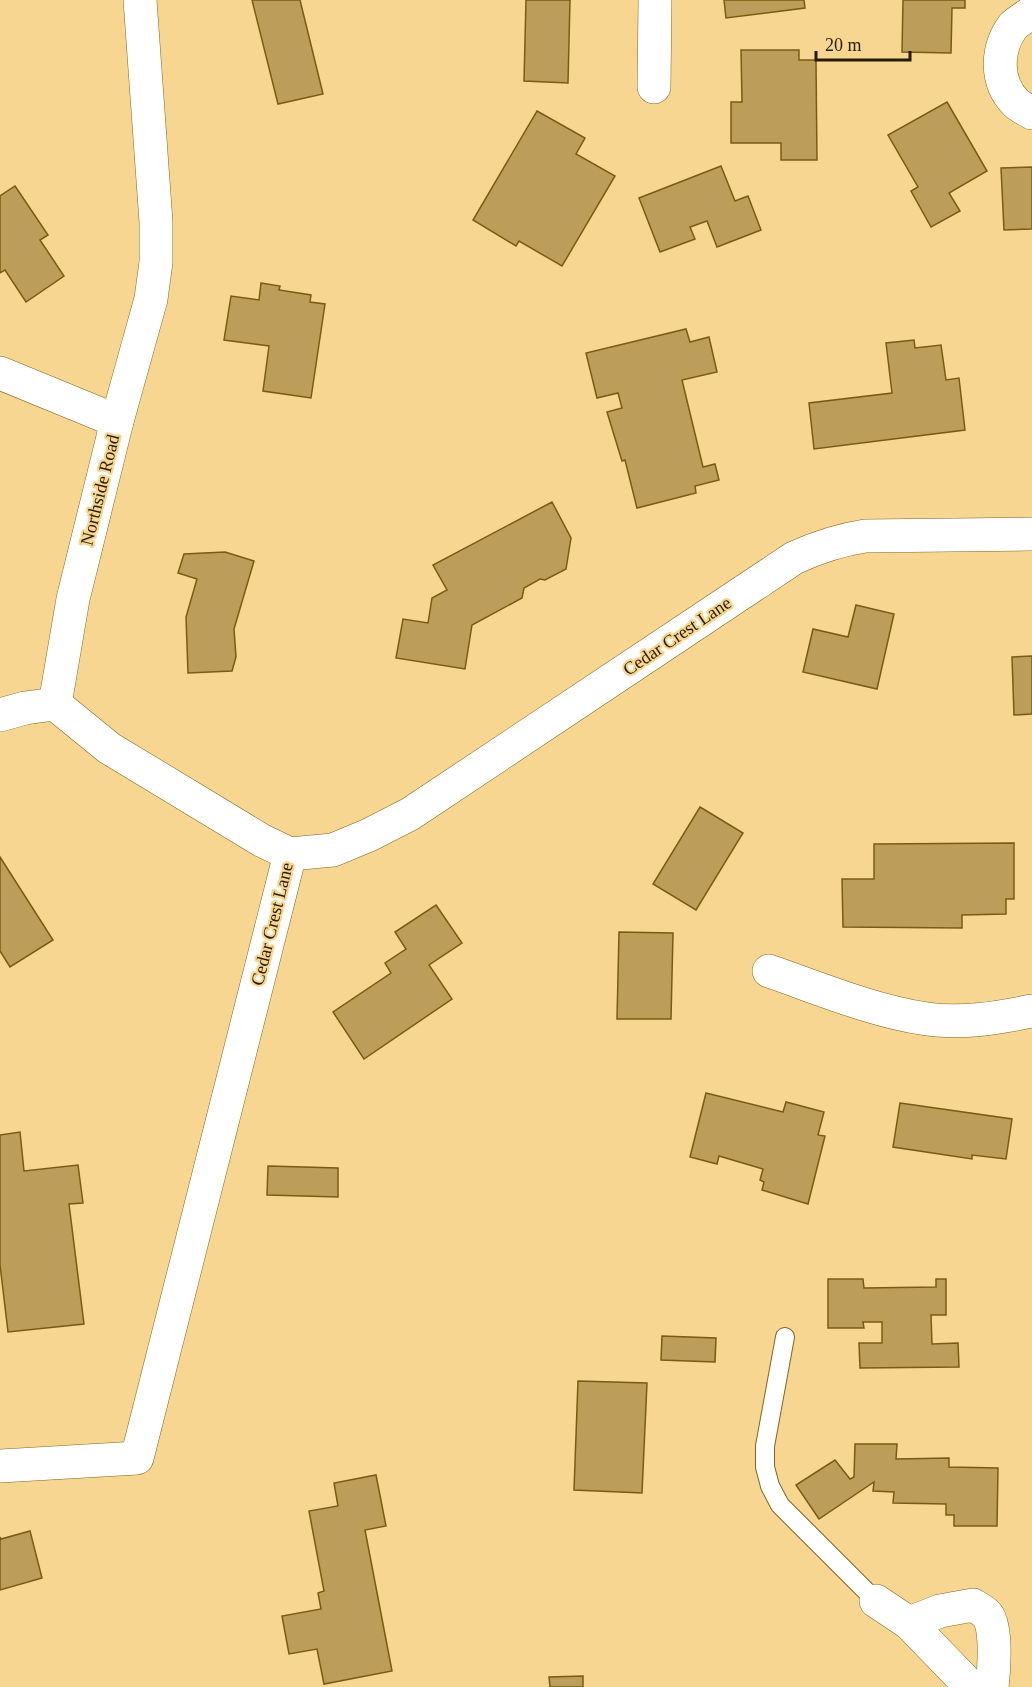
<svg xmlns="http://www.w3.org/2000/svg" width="1032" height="1687" viewBox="0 0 1032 1687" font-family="'Times New Roman',serif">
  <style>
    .building { fill: #bc9e5a; stroke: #795c11; stroke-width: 1.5 }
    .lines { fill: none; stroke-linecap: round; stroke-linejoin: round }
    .service-casing { stroke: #83661f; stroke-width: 20 }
    .minor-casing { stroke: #83661f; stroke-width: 34 }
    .service { stroke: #fff; stroke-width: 18 }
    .minor { stroke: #fff; stroke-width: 33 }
    .labels { text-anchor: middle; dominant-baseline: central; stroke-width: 4.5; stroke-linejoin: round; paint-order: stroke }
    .street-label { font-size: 18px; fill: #281c00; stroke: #f6d691 }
  </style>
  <rect width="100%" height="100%" fill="#f6d691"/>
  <g class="building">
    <polygon points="252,0 300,0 323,94 278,104"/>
    <polygon points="526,0 570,0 568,83 524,81"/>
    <polygon points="724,0 804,0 805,8 726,18"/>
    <polygon points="903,0 965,0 965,8 952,8 951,53 902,52"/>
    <polygon points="741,50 799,50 799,60 816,60 817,160 781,160 781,143 731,143 731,102 742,102"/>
    <polygon points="947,102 987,171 949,193 960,211 931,227 911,191 918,187 888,135"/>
    <polygon points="537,111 585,138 576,154 615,176 562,266 519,241 516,246 473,220"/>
    <polygon points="721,166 735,201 748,196 761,230 717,247 707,221 690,227 695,239 660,252 639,198"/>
    <polygon points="1032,167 1032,229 1004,230 1001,168"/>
    <polygon points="15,186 48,235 40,240 64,276 26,302 5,270 0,273 0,196"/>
    <polygon points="261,283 280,286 279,290 311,295 310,302 325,304 311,398 263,391 269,346 224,340 231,296 259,300"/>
    <polygon points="686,329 690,342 709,337 717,372 682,380 703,467 715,464 719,480 695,486 696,493 637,508 625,460 622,461 607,412 622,408 618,393 597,398 586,353"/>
    <polygon points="914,340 915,348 941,345 946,380 959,378 965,430 814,449 809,403 892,393 886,343"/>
    <polygon points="552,502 571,538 566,569 545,580 540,579 524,588 522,598 472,625 465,669 396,658 403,619 428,623 432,598 447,590 433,565"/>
    <polygon points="225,552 254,561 234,629 236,657 232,671 188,673 186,617 197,579 178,573 184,554"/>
    <polygon points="856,605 894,614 877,689 803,672 813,629 848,637"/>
    <polygon points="1032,656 1032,714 1014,715 1012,657"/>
    <polygon points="700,807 743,833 696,910 653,884"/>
    <polygon points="1014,843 1014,899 1006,899 1006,914 962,915 962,928 843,927 842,879 874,879 874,844"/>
    <polygon points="0,857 53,940 10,967 0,951"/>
    <polygon points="436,905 462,943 429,965 452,999 364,1059 333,1012 391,973 385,963 406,949 395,932"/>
    <polygon points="619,932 673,933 671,1019 617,1019"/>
    <polygon points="706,1093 783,1112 786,1102 824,1112 818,1135 825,1136 808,1204 762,1190 764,1182 760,1180 763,1169 719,1156 717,1164 690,1157"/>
    <polygon points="900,1103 1012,1119 1006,1159 972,1155 972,1159 893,1147"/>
    <polygon points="20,1132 24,1171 78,1165 83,1203 69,1204 84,1324 8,1332 0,1265 0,1135"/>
    <polygon points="268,1166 338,1168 338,1197 267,1195"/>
    <polygon points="828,1279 863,1279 864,1288 936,1287 936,1279 946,1279 946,1315 931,1315 932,1344 958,1343 959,1367 860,1368 859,1343 882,1343 882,1322 863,1322 864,1328 828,1328"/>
    <polygon points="662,1336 716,1338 715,1362 661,1360"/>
    <polygon points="578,1381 647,1383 642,1493 574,1490"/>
    <polygon points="855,1444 897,1444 896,1459 949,1458 949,1467 998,1468 997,1526 954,1526 954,1515 946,1515 946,1504 893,1503 894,1492 873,1491 874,1482 819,1519 796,1485 835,1460 850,1479 854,1477"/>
    <polygon points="376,1475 386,1526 365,1530 392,1671 324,1684 317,1649 289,1654 282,1616 321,1609 318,1593 324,1591 309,1511 338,1506 334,1483"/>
    <polygon points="30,1531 42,1578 0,1590 0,1537 1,1539"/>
    <polygon points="583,1676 583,1687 550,1687 549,1677"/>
  </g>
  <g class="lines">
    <g class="service-casing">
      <polyline id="service" points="785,1337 765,1446 765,1467 770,1486 780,1505 876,1601"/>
    </g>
    <g class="minor-casing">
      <g id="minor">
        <path d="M1032 12C1026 17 1018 21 1013 26 996 49 995 82 1016 103 1020 107 1027 110 1032 113"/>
        <polyline points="654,87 655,0"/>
        <polyline points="0,373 117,421"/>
        <polyline points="55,704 73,599 117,421 151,299 156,262 156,222 140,0"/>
        <polyline points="55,704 109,748 261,840 290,854"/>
        <polyline points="0,715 25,708 55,704"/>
        <path d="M769 971C821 989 873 1011 927 1019 962 1024 998 1018 1032 1011"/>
        <path d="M0 1466 137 1458 290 854 333 850 369 835 410 814 794 558C818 547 839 540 865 536L1032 534"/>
        <polyline points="876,1601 909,1623 971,1687"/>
        <path d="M909 1623 940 1611 973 1605C977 1608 985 1611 988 1616 997 1630 994 1671 992 1687"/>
      </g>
    </g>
    <use href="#service" class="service"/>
    <use href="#minor" class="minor"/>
  </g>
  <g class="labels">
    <g class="street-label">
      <text transform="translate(100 490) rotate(-76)">Northside Road</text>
      <text transform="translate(677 636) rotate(-34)">Cedar Crest Lane</text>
      <text transform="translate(272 924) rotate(-76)">Cedar Crest Lane</text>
    </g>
  </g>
  <path d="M816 51v9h94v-9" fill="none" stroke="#281c00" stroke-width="3"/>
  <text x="825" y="51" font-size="18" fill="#281c00" stroke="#f6d691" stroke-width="4.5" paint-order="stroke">20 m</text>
</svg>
